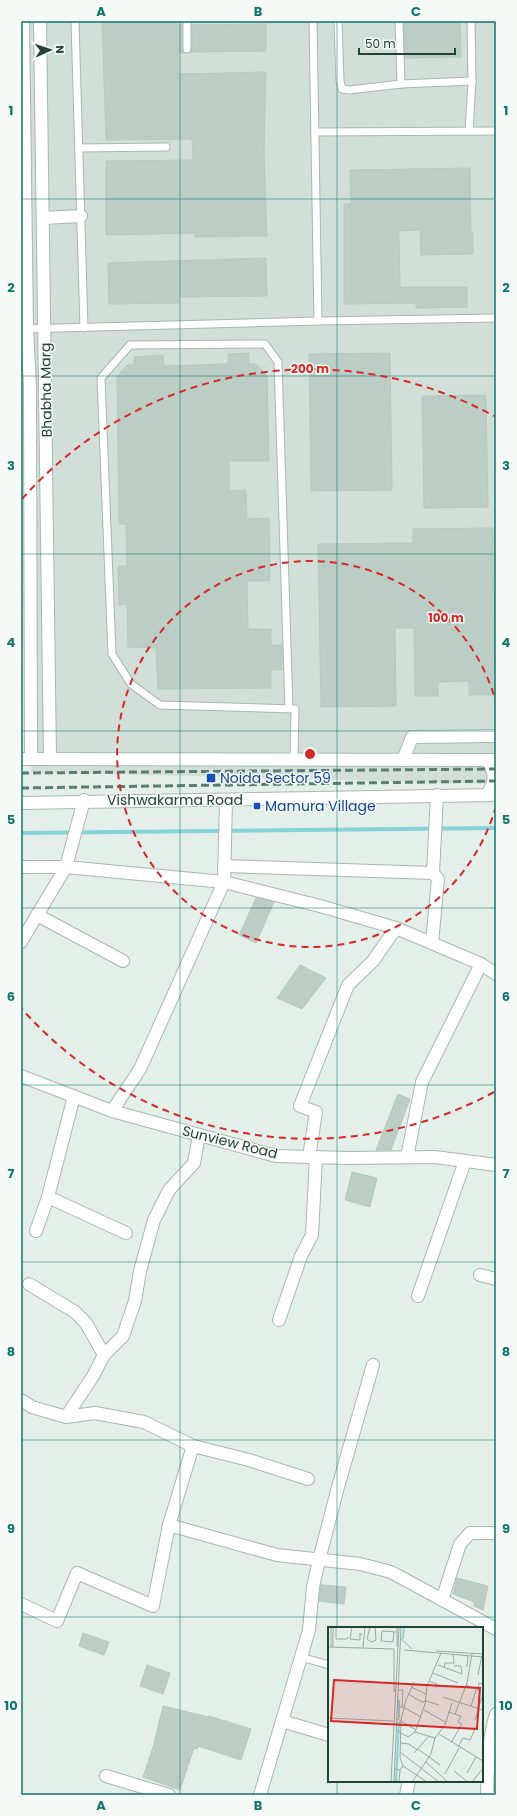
<svg xmlns="http://www.w3.org/2000/svg" width="517" height="1816" viewBox="0 0 517 1816" font-family="Poppins,sans-serif">
  <style>
    .built { fill: #d1dfd8 }
    .lines { fill: none; stroke-linecap: round; stroke-linejoin: round }
    .stream { stroke: #86d2d9; stroke-width: 4 }
    .building { fill: #bbcdc4; stroke: #b5c9bf }
    .service-casing { stroke: #a6b8b0; stroke-width: 9 }
    .minor-casing { stroke: #a6b8b0; stroke-width: 14 }
    .tertiary-casing { stroke: #a6b8b0; stroke-width: 14 }
    .secondary-casing { stroke: #a1bcb0; stroke-width: 14 }
    .service { stroke: #fff; stroke-width: 7 }
    .minor { stroke: #fff; stroke-width: 12 }
    .tertiary { stroke: #fff; stroke-width: 12 }
    .secondary { stroke: #fff; stroke-width: 12 }
    .rail { stroke: #5b7e72; stroke-width: 3; stroke-dasharray: 8 4; stroke-linecap: butt }
    .grid { fill: none; stroke: #0f766e; stroke-width: 1; stroke-opacity: 0.55 }
    .ring { fill: none; stroke: #d62828; stroke-width: 2; stroke-dasharray: 7 5 }
    .transit-dot { fill: #1a4fb4; stroke: #f5faf7; stroke-width: 1.5 }
    .labels { text-anchor: middle; dominant-baseline: central; stroke-width: 3; stroke-linejoin: round; paint-order: stroke }
    .street-label { font-size: 14px; fill: #214237; stroke: #f5faf7 }
    .transit-label { font-size: 14px; fill: #164399; stroke: #f5faf7; text-anchor: start }
    .inset-river { fill: none; stroke: #86d2d9; stroke-width: 2 }
    .inset-road { fill: none; stroke: #96aaa2; stroke-width: 1 }
    .view { fill: #d62828; fill-opacity: 0.15; stroke: #d62828; stroke-width: 2 }
    .inset-edge { fill: none; stroke: #214237; stroke-width: 2 }
    .centre { fill: #d62828; stroke: #f5faf7; stroke-width: 2 }
    .ring-label { font-size: 12px; text-anchor: middle; font-weight: bold; fill: #d62828; stroke: #f5faf7; stroke-width: 3; stroke-linejoin: round; paint-order: stroke }
    .neatline { fill: none; stroke: #0f766e; stroke-width: 1.5 }
    .grid-label { font-size: 13px; text-anchor: middle; font-weight: bold; fill: #0f766e }
  </style>
  <rect width="100%" height="100%" fill="#e4efe9"/>
  <polygon class="built" points="23,21 496,21 496,784 31,772"/>
  <g class="lines">
    <polyline class="stream" points="21,833 496,828"/>
  </g>
  <g class="building">
    <polygon points="102,21 177,21 177,25 182,25 182,49 184,53 178,53 178,74 266,72 264,151 267,236 195,237 195,233 106,235 106,161 193,160 192,139 106,140"/>
    <polygon points="404,21 460,21 461,57 405,58"/>
    <polygon points="266,24 266,51 190,52 192,49 192,25"/>
    <polygon points="470,168 471,232 473,232 473,254 421,255 420,230 399,231 400,287 467,287 467,307 416,308 416,303 344,304 344,204 351,204 350,170"/>
    <polygon points="266,258 267,296 179,297 179,303 109,304 108,263"/>
    <polygon points="249,353 249,364 256,364 267,376 269,461 229,461 229,491 246,490 247,519 269,518 270,581 247,581 248,629 271,629 271,645 282,645 282,670 271,670 271,688 158,689 156,648 128,647 127,604 119,605 118,566 127,566 126,524 119,524 117,377 127,365 134,365 134,357 163,355 164,366 228,364 228,354"/>
    <polygon points="390,353 392,490 311,491 309,354"/>
    <polygon points="486,395 488,507 424,508 422,396"/>
    <polygon points="493,528 495,695 469,695 469,681 438,682 438,696 415,696 414,628 395,628 396,706 321,707 318,544 413,543 413,529"/>
    <polygon points="256,898 274,902 256,943 239,935"/>
    <polygon points="300,965 326,978 302,1009 277,998"/>
    <polygon points="398,1094 410,1099 391,1150 376,1150"/>
    <polygon points="352,1172 377,1178 370,1207 345,1200"/>
    <polygon points="457,1578 488,1586 483,1610 474,1606 474,1602 453,1594"/>
    <polygon points="321,1585 346,1587 344,1604 319,1601"/>
    <polygon points="83,1633 109,1642 104,1655 79,1646"/>
    <polygon points="147,1665 170,1673 163,1694 140,1686"/>
    <polygon points="163,1706 209,1717 209,1716 251,1729 241,1760 198,1746 197,1749 194,1748 180,1790 143,1777 154,1744"/>
  </g>
  <g class="lines">
    <g class="service-casing">
      <g id="service">
        <polyline points="75,21 84,328"/>
        <polyline points="187,21 187,49"/>
        <polyline points="313,21 318,321"/>
        <polyline points="338,21 340,81 342,89 349,90 401,84"/>
        <polyline points="399,21 401,84 472,81"/>
        <polyline points="469,131 472,81 471,21"/>
        <polyline points="315,132 496,131"/>
        <polyline points="79,148 166,147"/>
        <polyline points="21,329 318,321 496,318"/>
        <polyline points="289,709 278,362 265,344 130,345 101,378 112,654 131,684 160,705 295,709 294,759"/>
        <polyline points="301,1657 329,1665"/>
      </g>
    </g>
    <g class="minor-casing">
      <g id="minor">
        <polyline points="224,866 433,873 437,795"/>
        <polyline points="21,867 66,867 224,882 320,906 396,928 481,964 496,974"/>
        <polyline points="37,915 123,961"/>
        <polyline points="21,942 66,867 84,800"/>
        <polyline points="432,943 438,879 433,873"/>
        <polyline points="21,1076 112,1111 276,1156 348,1158 435,1157 496,1165"/>
        <polyline points="112,1111 140,1069 224,882 226,800"/>
        <polyline points="309,1157 316,1112 300,1106 348,985 373,961 396,928"/>
        <polyline points="407,1157 422,1082 481,964"/>
        <polyline points="48,1197 126,1233"/>
        <polyline points="36,1231 48,1197 74,1096"/>
        <polyline points="480,1275 496,1279"/>
        <polyline points="29,1284 75,1312 86,1323 104,1355"/>
        <polyline points="418,1296 465,1161"/>
        <polyline points="279,1320 301,1256 312,1235 316,1157"/>
        <polyline points="21,1400 32,1407 66,1417 95,1413 144,1422 193,1446 249,1460 308,1479"/>
        <polyline points="66,1417 93,1376 104,1355 123,1336 135,1301 140,1271 154,1220 169,1190 194,1163 199,1135"/>
        <polyline points="169,1525 277,1555 360,1564 391,1572 496,1629"/>
        <polyline points="442,1600 460,1544 470,1533 496,1533"/>
        <polyline points="21,1604 57,1621 77,1573 153,1606 169,1525 193,1446"/>
        <polyline points="282,1721 329,1735"/>
        <polyline points="106,1776 169,1795"/>
        <polyline points="260,1795 309,1630 313,1587 319,1560 338,1487 373,1365"/>
        <polyline points="406,1795 409,1781"/>
        <path d="M489 1795 487 1793C488 1767 488 1739 496 1714"/>
      </g>
    </g>
    <g class="tertiary-casing">
      <g id="tertiary">
        <polyline points="23,21 27,329 30,387 31,759"/>
        <polyline points="40,21 50,758"/>
        <polyline points="43,218 81,216"/>
        <polyline points="403,760 412,737 496,736"/>
      </g>
    </g>
    <g class="secondary-casing">
      <g id="secondary">
        <polyline points="21,759 496,760"/>
        <path d="M486 795C496 784 496 772 487 760"/>
        <polyline points="21,803 496,795"/>
      </g>
    </g>
    <use href="#service" class="service"/>
    <use href="#minor" class="minor"/>
    <use href="#tertiary" class="tertiary"/>
    <use href="#secondary" class="secondary"/>
    <g class="rail">
      <polyline points="21,773 496,769"/>
      <polyline points="21,788 496,781"/>
    </g>
  </g>
  <path class="grid" d="M180 21V1795M337 21V1628M21 199H496M21 376H496M21 554H496M21 731H496M21 908H496M21 1085H496M21 1262H496M21 1440H496M21 1617H496M337 1781V1795"/>
  <g class="ring">
    <path d="M496 806A193 193 0 1 1 496 702"/>
    <path d="M494 1092A385 385 0 0 1 22 1009M22 499A385 385 0 0 1 494 416"/>
  </g>
  <g class="transit-dot">
    <rect x="206" y="773" width="10" height="10" rx="2"/>
    <rect x="253" y="802" width="8" height="8" rx="2"/>
  </g>
  <g class="labels">
    <g class="street-label">
      <text transform="translate(46 390) rotate(-91)">Bhabha Marg</text>
      <text x="175" y="800">Vishwakarma Road</text>
      <text transform="translate(230 1142) rotate(14)">Sunview Road</text>
    </g>
    <g class="transit-label">
      <text x="220" y="778">Noida Sector 59</text>
      <text x="265" y="806">Mamura Village</text>
    </g>
  </g>
  <g transform="translate(328 1627)">
    <rect width="155" height="155" fill="#e4efe9"/>
    <path class="inset-river" d="M75 12 76 0M71 91V73M68 155 71 95"/>
    <path class="inset-road" d="M8 0V12H19L20 10M24 0 22 12 32 13V6L34 8M42 0 39 12 43 15 48 13 47 0M69 0V20M66 5 65 15 53 14 54 4 68 5M73 12 84 22M0 20 66 22V65M3 20V0M5 20V0M35 20 37 0M76 23 155 30M108 24 155 27M110 38 134 47 133 39H126M139 40 140 28M116 41 117 36H126L125 27M105 46 130 56M150 48 154 28M101 54 109 57 108 61M138 58 150 63 151 56 155 57M83 60 98 67M70 63H75L74 80M80 67 94 75 98 74M115 70 155 83M98 74 111 78M143 79 148 63M69 80H75L93 90M96 83 117 95M120 85 133 89 130 95 134 97 123 116M127 87 139 56 144 27M0 91 65 94M68 91 88 103M147 93 154 70M68 103 80 110 87 105 97 77 99 59 113 26M87 105 107 111M111 107 155 134M72 116 81 117 89 123M130 120 135 111 142 113 148 100M90 122 112 138M72 125 111 155M86 126 101 109M97 134 120 155M75 139 72 131 73 93 78 73 86 55M67 142 72 143 71 155M72 143 75 139 99 155M126 144 140 155M139 146 148 130M117 147 131 121M63 155 71 0M66 155 73 0M84 155 103 127 107 111 117 98 124 76M144 155 155 141"/>
    <path class="view" d="M6 53 152 61 149 102 3 94Z"/>
    <rect width="155" height="155" class="inset-edge"/>
  </g>
  <circle cx="310" cy="754" r="6" class="centre"/>
  <g class="ring-label">
    <text x="310" y="373">200 m</text>
    <text x="446" y="622">100 m</text>
  </g>
  <rect width="517" height="1816" fill="none" stroke="#f5faf7" stroke-width="44"/>
  <g transform="translate(50 50) rotate(87)" stroke="#f5faf7" stroke-width="3" paint-order="stroke">
  <path d="M0-3L7 15L0 10L-7 15Z" fill="#214237"/>
  <text y="-6" font-size="11" font-weight="bold" text-anchor="middle" fill="#214237">N</text>
  </g>
  <path d="M359 48v6h96v-6" fill="none" stroke="#214237" stroke-width="2"/>
  <text x="365" y="48" font-size="12" fill="#214237" stroke="#f5faf7" stroke-width="3" paint-order="stroke">50 m</text>
  <rect x="22" y="22" width="473" height="1772" class="neatline"/>
  <g class="grid-label">
    <text x="101" y="16">A</text>
    <text x="258" y="16">B</text>
    <text x="416" y="16">C</text>
    <text x="11" y="115">1</text>
    <text x="506" y="115">1</text>
    <text x="11" y="292">2</text>
    <text x="506" y="292">2</text>
    <text x="11" y="470">3</text>
    <text x="506" y="470">3</text>
    <text x="11" y="647">4</text>
    <text x="506" y="647">4</text>
    <text x="11" y="824">5</text>
    <text x="506" y="824">5</text>
    <text x="11" y="1001">6</text>
    <text x="506" y="1001">6</text>
    <text x="11" y="1178">7</text>
    <text x="506" y="1178">7</text>
    <text x="11" y="1356">8</text>
    <text x="506" y="1356">8</text>
    <text x="11" y="1533">9</text>
    <text x="506" y="1533">9</text>
    <text x="11" y="1710">10</text>
    <text x="506" y="1710">10</text>
    <text x="101" y="1810">A</text>
    <text x="258" y="1810">B</text>
    <text x="416" y="1810">C</text>
  </g>
</svg>
